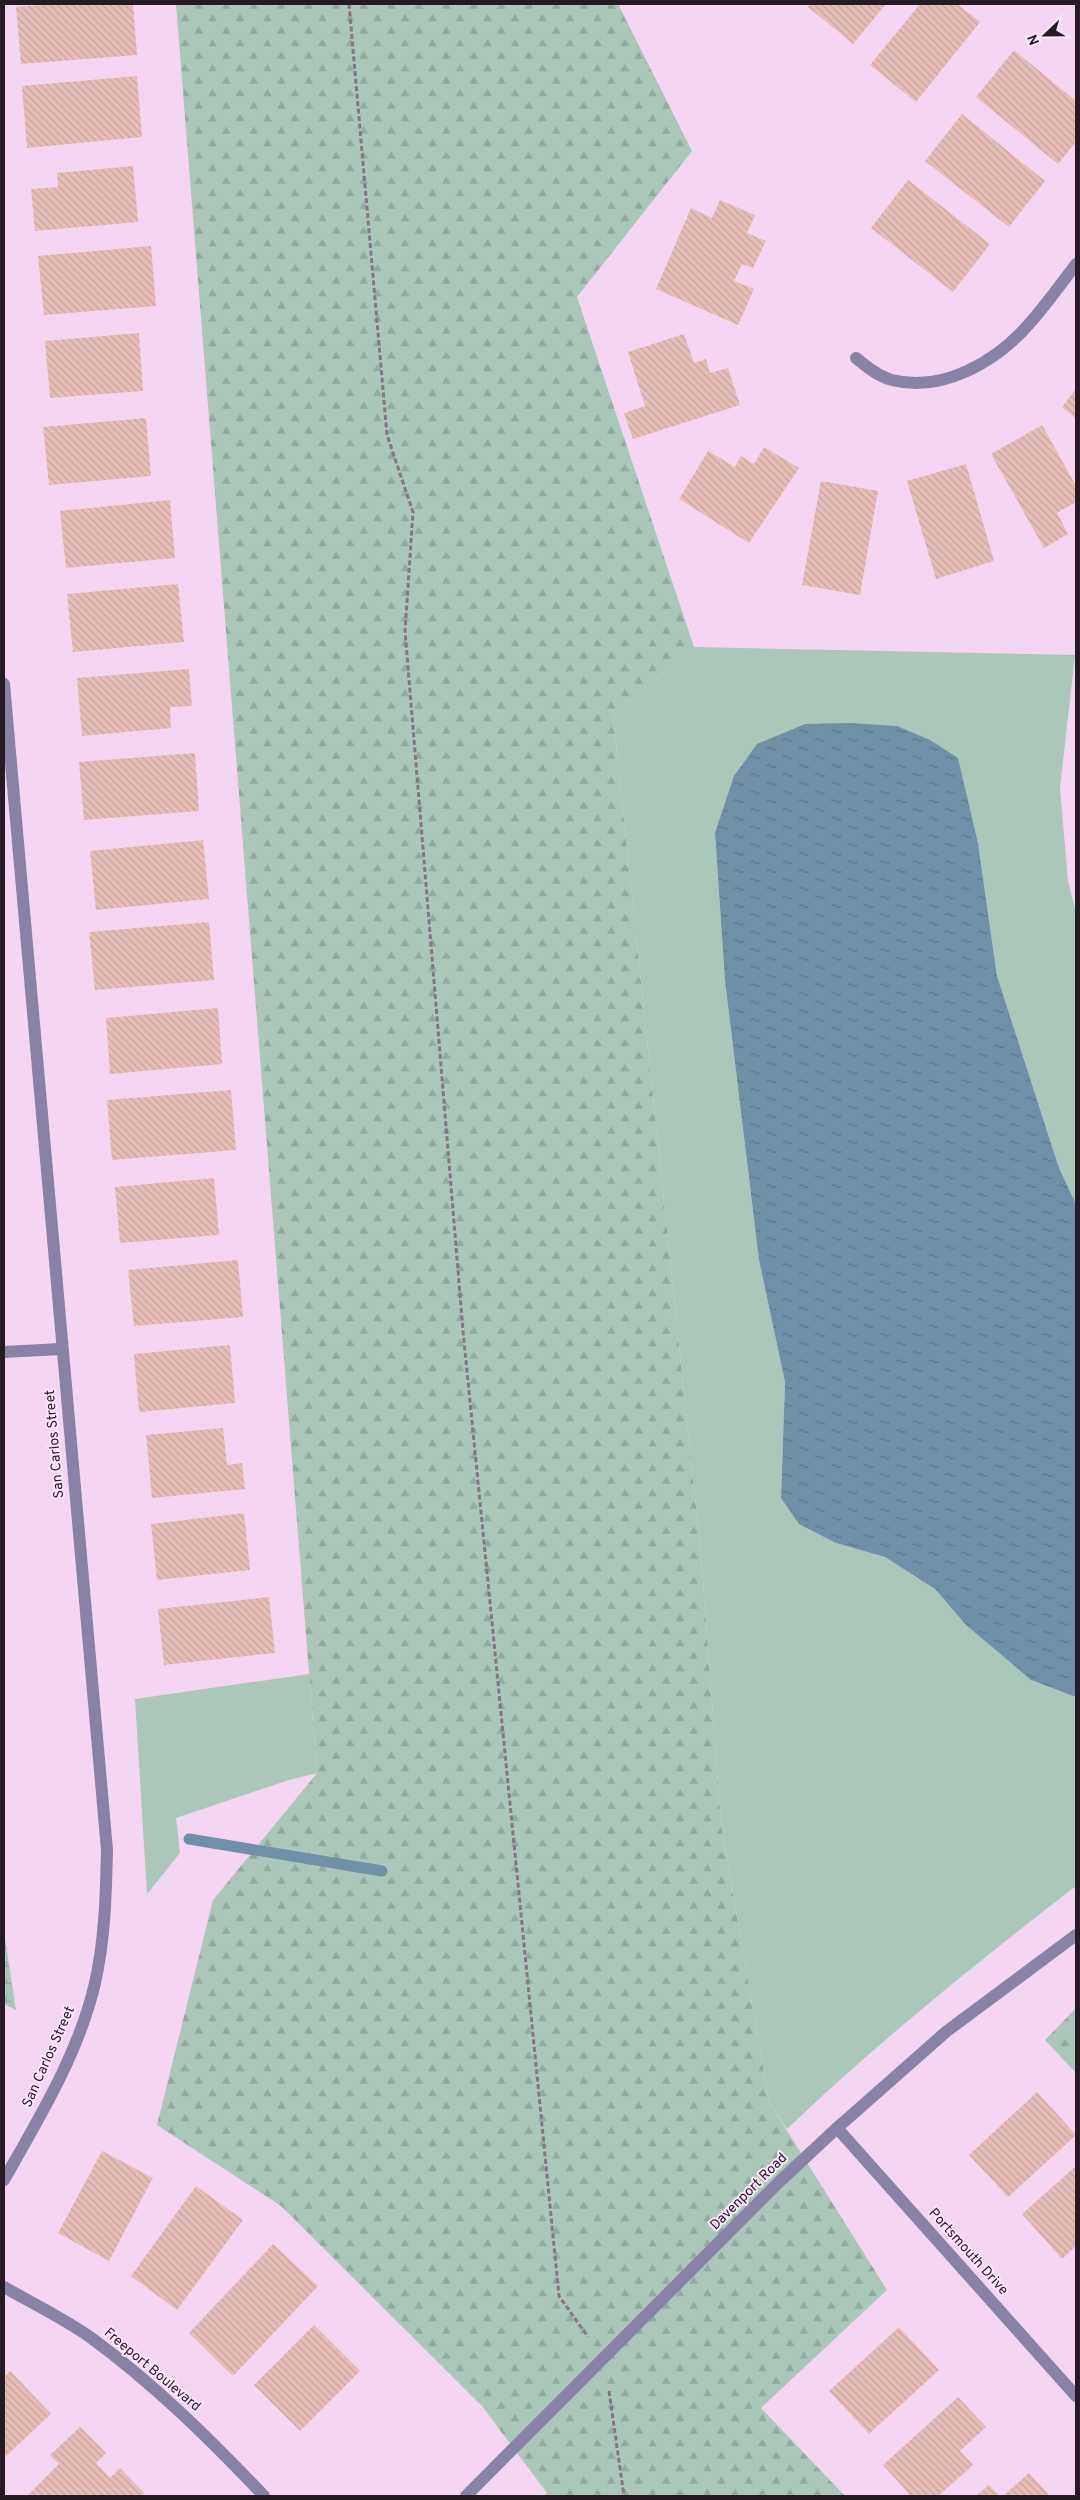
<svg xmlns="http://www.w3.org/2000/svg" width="1080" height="2500" viewBox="0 0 1080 2500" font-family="Overpass,sans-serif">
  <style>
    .grass { fill: #aac7b9 }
    .forest { fill: url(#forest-firs) }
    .wetland { fill: url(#wetland-marsh) }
    .water { fill: url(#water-ripples) }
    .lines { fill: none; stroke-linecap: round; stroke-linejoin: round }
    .stream { stroke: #6f90a7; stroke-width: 11 }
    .building { fill: url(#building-back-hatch) }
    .path { stroke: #887486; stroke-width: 3; stroke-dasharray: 5 2.5; stroke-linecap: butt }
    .minor { stroke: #8883a5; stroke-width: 12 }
    .labels { text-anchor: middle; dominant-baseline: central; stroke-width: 4; stroke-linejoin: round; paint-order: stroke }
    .street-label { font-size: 14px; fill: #261b25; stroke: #fee6fc }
  </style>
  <defs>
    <pattern id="forest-firs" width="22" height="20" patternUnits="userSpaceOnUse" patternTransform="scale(1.25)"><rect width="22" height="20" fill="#aac7b9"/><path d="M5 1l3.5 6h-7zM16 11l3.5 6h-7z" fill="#92aa9f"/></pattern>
    <pattern id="wetland-marsh" width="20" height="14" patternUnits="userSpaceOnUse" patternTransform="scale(1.25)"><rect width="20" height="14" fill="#aac7b9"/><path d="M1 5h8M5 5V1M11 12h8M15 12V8" fill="none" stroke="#92aa9f"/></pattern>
    <pattern id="water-ripples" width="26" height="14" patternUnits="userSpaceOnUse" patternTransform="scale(1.25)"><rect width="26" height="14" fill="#6f90a7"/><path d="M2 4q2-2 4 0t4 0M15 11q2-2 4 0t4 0" fill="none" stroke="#5b7588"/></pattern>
    <pattern id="building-back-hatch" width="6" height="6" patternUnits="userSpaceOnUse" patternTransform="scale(1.25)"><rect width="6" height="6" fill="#e7beb7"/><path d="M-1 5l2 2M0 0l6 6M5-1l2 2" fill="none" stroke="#c6a39d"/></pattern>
  </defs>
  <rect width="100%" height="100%" fill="#f4d6f2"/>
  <g class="grass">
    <path d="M694 647 1075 655 1060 788 1068 881 1076 913V1204L1059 1168 997 976 978 843 957 758 715 833 725 981 759 1260 785 1382 781 1498 836 1543 885 1557 935 1589 966 1625 1031 1680 1076 1697V1886C976 1963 878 2042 787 2129L769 2102 721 1823 701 1554 613 715Z"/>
    <polygon points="309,1674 317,1773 289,1780 176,1818 180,1853 147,1894 135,1699"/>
  </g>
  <g class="forest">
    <polygon points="176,4 618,4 692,151 577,297 694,647 613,715 701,1554 721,1823 769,2102 887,2290 761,2408 845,2496 544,2496 547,2493 482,2406 281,2206 157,2125 213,1900 317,1773"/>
    <polygon points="1076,2008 1076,2073 1045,2040"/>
  </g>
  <polygon class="wetland" points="4,1932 16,2010 4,2004"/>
  <polygon class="water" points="850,723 897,726 930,740 958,758 978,843 997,976 1059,1168 1076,1204 1076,1697 1031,1680 966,1625 935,1589 885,1557 836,1543 799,1524 781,1498 785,1382 759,1260 725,981 715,833 734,776 757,744 805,724"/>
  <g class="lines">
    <polyline class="stream" points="189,1839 382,1871"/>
  </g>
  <g class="building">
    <polygon points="54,4 133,4 137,55 21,64 16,7"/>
    <polygon points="810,4 886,4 853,44 808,7"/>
    <polygon points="920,4 957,4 980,22 916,102 870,65"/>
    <polygon points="1014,50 1076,101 1076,142 1058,164 976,97"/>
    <polygon points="137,76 142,137 27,148 22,86"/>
    <polygon points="962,114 1045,181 1009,227 925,161"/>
    <polygon points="133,166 138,222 35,231 31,189 58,187 57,173"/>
    <polygon points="908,180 990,244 953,292 871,228"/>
    <polygon points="720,200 755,215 747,233 766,241 753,268 742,264 734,281 754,289 738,325 656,289 691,208 712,218"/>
    <polygon points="151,246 156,306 44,315 38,256"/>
    <polygon points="139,333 143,391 50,398 45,341"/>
    <polygon points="684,334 694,363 706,359 710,373 728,368 740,405 633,439 624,413 645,406 628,352"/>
    <polygon points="1076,389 1076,419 1062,407"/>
    <polygon points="146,418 151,476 49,485 43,427"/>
    <polygon points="1042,425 1076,486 1076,502 1057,513 1068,534 1044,548 991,454"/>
    <polygon points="764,447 799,468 749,543 679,499 708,451 735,467 741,456 754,464"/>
    <polygon points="966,464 994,561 936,579 907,481"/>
    <polygon points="821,481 878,491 860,595 802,585"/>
    <polygon points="170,500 175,558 66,568 60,511"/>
    <polygon points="178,584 184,642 73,652 67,594"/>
    <polygon points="189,669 192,706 170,707 171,728 82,736 77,678"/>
    <polygon points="195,753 199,811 84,820 79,762"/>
    <polygon points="203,840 209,899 96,910 90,851"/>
    <polygon points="209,922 214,980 95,990 89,932"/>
    <polygon points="218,1008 222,1064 110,1074 106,1018"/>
    <polygon points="231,1090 236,1150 112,1160 107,1100"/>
    <polygon points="214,1178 219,1235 120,1243 115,1187"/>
    <polygon points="238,1260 243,1317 134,1326 128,1270"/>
    <polygon points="230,1345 235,1403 139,1412 134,1354"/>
    <polygon points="223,1428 227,1465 242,1463 245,1489 152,1498 146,1435"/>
    <polygon points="244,1513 250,1570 157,1580 151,1524"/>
    <polygon points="269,1597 275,1653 164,1665 158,1609"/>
    <polygon points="1037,2092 1076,2135 1008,2197 969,2155"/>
    <polygon points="102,2151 153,2178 109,2261 58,2233"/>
    <polygon points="1076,2166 1076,2246 1062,2259 1022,2214"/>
    <polygon points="196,2186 243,2220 177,2310 131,2276"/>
    <polygon points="273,2244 318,2286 233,2376 189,2333"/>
    <polygon points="314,2325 360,2371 300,2431 254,2385"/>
    <polygon points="899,2327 939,2370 869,2434 829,2391"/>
    <polygon points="10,2371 51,2414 4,2458 4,2377"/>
    <polygon points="958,2397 986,2427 960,2451 973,2465 938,2496 911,2496 883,2465"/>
    <polygon points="80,2427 106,2453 96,2463 110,2478 120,2468 144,2493 141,2496 28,2495 59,2464 50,2455"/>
    <polygon points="1029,2473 1050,2496 1003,2496"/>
    <polygon points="989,2485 1000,2496 976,2496"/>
  </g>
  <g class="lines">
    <g class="path">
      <polyline points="349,4 387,435 413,512 405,631 463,1331 559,2296 588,2337"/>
      <polyline points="609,2391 624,2496"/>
    </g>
    <g class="minor">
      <path d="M856 358C867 367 878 376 892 380 942 393 996 362 1029 324 1046 305 1061 284 1076 264"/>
      <path d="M4 684 107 1850C106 1894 105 1939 95 1983 79 2053 39 2118 4 2180"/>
      <polyline points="4,1352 61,1349"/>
      <polyline points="837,2128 1076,2396"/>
      <path d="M4 2287C32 2303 63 2318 90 2337 153 2383 210 2439 264 2496"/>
      <polyline points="466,2496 779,2182 837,2128 947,2031 1076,1935"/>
    </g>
  </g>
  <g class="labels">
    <g class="street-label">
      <text transform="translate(55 1444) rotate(-95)">San Carlos Street</text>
      <text transform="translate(49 2057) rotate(-66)">San Carlos Street</text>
      <text transform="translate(749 2192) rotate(-45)">Davenport Road</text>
      <text transform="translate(968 2252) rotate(48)">Portsmouth Drive</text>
      <text transform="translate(152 2370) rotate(40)">Freeport Boulevard</text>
    </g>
  </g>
  <rect width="1080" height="2500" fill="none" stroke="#261b25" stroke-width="10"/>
  <g transform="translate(1045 35) rotate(248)" stroke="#fee6fc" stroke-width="4" paint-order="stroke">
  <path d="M0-4L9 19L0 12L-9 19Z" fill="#261b25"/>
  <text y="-8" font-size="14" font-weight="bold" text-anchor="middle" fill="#261b25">N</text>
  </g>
</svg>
